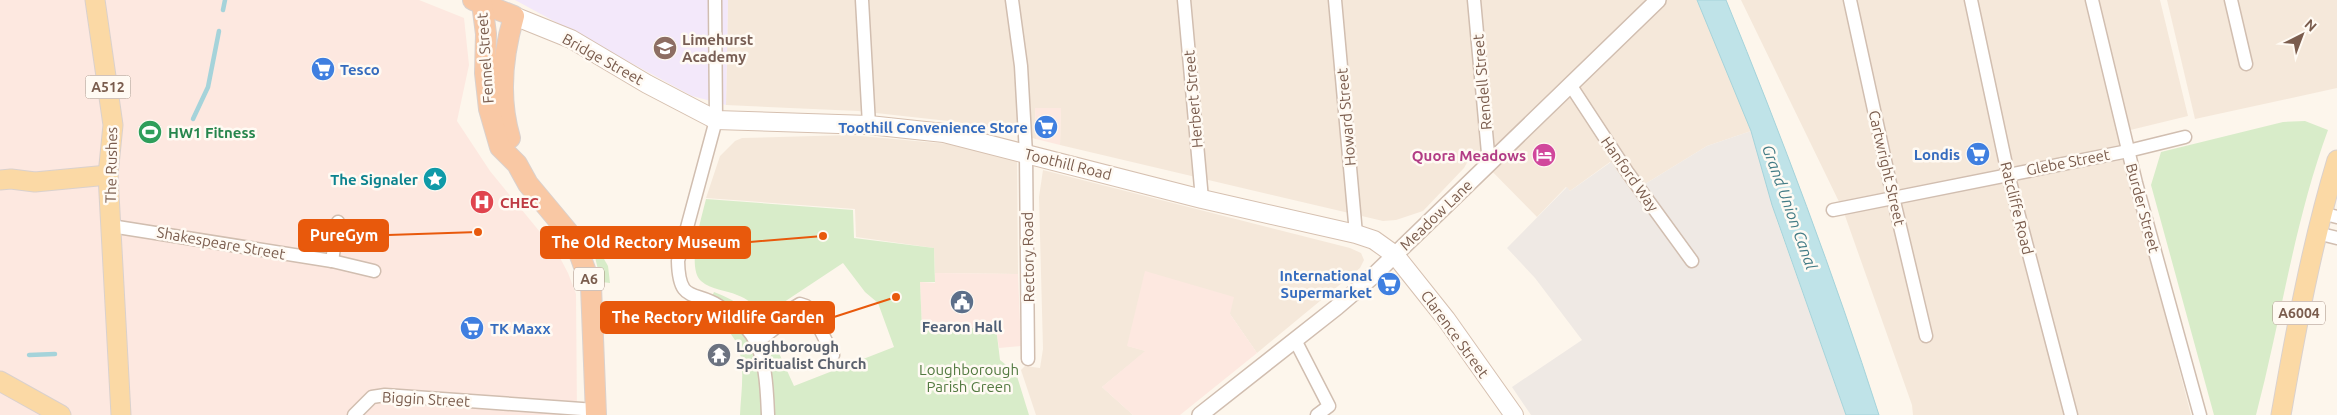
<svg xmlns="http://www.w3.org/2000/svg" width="2337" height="415" viewBox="0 0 2337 415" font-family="Ubuntu,sans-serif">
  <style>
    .residential { fill: #f5e8da }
    .commercial { fill: #fde8e0 }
    .industrial { fill: #efe9e4 }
    .education { fill: #f3e8fa }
    .green { fill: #d8ecc9 }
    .water { fill: #bfe3e8; stroke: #a5d3da }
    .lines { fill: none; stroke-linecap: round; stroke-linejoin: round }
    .stream { stroke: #a5d3da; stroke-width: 4.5 }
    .minor-casing { stroke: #d1beb0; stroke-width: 15 }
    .tertiary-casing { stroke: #d1beb0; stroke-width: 18 }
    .secondary-casing { stroke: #d6c0b0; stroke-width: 20 }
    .primary-casing { stroke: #dad1cd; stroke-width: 21 }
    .trunk-casing { stroke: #dad1cd; stroke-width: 22 }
    .minor { stroke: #fff; stroke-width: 12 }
    .tertiary { stroke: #fff; stroke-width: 15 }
    .secondary { stroke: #fff; stroke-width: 18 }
    .primary { stroke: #fbd9a5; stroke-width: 19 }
    .trunk { stroke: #f9c8a4; stroke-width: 20 }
    .labels { text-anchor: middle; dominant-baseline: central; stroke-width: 5; stroke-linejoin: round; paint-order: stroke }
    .shield { fill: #fffaf3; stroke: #a28b7f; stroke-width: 1 }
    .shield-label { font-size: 14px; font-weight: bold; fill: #7a5c4d }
    .education-label { font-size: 15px; font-weight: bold; fill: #785e54; stroke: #fffaf3; text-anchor: start }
    .street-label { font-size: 15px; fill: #7a5c4d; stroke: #fffaf3 }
    .shop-label { font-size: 15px; font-weight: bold; fill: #366cbe; stroke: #fffaf3; text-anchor: end }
    .leisure-label { font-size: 15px; font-weight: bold; fill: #27864d; stroke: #fffaf3; text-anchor: start }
    .hotel-label { font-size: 15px; font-weight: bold; fill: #b23c85; stroke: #fffaf3; text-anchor: end }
    .culture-label { font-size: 15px; font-weight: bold; fill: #0d838f; stroke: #fffaf3; text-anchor: end }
    .health-label { font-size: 15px; font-weight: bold; fill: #be3a42; stroke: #fffaf3; text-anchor: start }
    .service-label { font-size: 15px; font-weight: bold; fill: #4e5e75; stroke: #fffaf3 }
    .worship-label { font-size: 15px; font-weight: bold; fill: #5b616d; stroke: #fffaf3; text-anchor: start }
    .park-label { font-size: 15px; fill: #537a41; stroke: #fffaf3 }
    .water-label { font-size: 16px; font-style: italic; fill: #437c86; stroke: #fffaf3 }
    .leader { fill: none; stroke: #e8590c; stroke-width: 2 }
    .callout-dot { fill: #e8590c; stroke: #fffaf3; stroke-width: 2 }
    .callout { fill: #e8590c; stroke: #e8590c; stroke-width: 2 }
    .callout-label { font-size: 16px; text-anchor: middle; font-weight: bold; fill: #fff }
  </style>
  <rect width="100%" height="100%" fill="#fdf6ec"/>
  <g class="residential">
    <polygon points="728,0 1714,0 1751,131 1707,146 1632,192 1610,162 1570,191 1566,187 1537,217 1473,152 1464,168 1423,211 1396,220 1383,221 1060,145 1061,108 1035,108 1036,139 1004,130 957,122 858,111 726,105"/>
    <polygon points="1741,0 2160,0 2188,116 2118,133 2191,415 1913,415 1912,405 1843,210"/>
    <polygon points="2167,0 2337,0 2337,88 2195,119"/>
    <polygon points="850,135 960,145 1017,160 1018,274 935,273 934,248 856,237 855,209 706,198 720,156 735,141 742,138"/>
    <polygon points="1043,170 1350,248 1361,253 1364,260 1360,268 1257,353 1230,314 1128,346 1146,351 1102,387 1133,415 1036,415 1021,370 1025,366 1040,368 1043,349 1039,197"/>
  </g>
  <g class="commercial">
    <polygon points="0,0 419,0 464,18 469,65 457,121 490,171 558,254 568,273 576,294 577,415 0,415"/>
    <polygon points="1035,108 1061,108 1060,145 1036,139"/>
    <polygon points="1145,271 1234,297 1230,314 1257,353 1180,415 1133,415 1102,387 1145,351 1127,346"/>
    <polygon points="935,273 1018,274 1021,346 999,348 996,327 922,330 920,282 935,283"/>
  </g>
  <polygon class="industrial" points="1751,131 1777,221 1846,415 1531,415 1512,387 1582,340 1535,278 1507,248 1567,187 1570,191 1611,162 1632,192 1707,146"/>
  <polygon class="education" points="515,0 728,0 726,105 692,96"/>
  <g class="green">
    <path d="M2305 121 2328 130C2294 223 2281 320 2256 415H2214L2151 185 2161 152 2283 122Z"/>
    <path d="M706 199 853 210 854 238 934 248 935 282H920L922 330 996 327 1000 360 1016 373 1029 415H740C741 388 749 350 727 330 720 324 712 320 704 315L714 292C763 310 774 342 794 386L894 347 878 303 865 292 843 263 766 314C757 307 748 299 737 295 726 290 711 290 701 281 686 268 702 216 706 199Z"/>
    <polygon points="600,252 608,266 610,283 601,282 595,257"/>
  </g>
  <path class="water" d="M1697 0H1726C1782 137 1834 275 1879 415H1846L1772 205 1751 131Z"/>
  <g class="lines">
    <g class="stream">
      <polyline points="223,10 225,0"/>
      <polyline points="193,119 208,87 219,31"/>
      <polyline points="29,355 55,354"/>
    </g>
    <g class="minor-casing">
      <g id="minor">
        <path d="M715 0 716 120 678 261C679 304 694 290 719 306 730 313 743 323 751 334 766 354 767 390 768 415"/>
        <polyline points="862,0 869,125"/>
        <polyline points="1012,0 1021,66 1026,154 1028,359"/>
        <polyline points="1184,0 1202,199"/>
        <polyline points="1335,0 1356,234"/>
        <polyline points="1474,0 1489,164"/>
        <polyline points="1850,0 1893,197 1926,336"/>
        <polyline points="1971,0 2008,174 2071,415"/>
        <polyline points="2092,0 2136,183 2200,415"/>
        <polyline points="2231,0 2246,64"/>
        <polyline points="1571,86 1628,173 1692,261"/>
        <polyline points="1833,210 2128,151 2185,137"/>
        <polyline points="2321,213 2337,217"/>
        <polyline points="111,226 332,261 374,271"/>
        <polyline points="2317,233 2337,238"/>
        <polyline points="332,261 338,222"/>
        <polyline points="1295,340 1329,406 1317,415"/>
        <polyline points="756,343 775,328 787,312 800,304 806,306 811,311 833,355"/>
        <polyline points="354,415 372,397 385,395 596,410"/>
      </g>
    </g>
    <g class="tertiary-casing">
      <polyline id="tertiary" points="1200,415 1337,307 1371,278 1658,0"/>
    </g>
    <g class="secondary-casing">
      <polyline id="secondary" points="514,16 571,39 647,84 716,120 869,125 944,133 1202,199 1356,234 1374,240 1395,255 1446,319 1514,415"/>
    </g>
    <g class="primary-casing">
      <g id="primary">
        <polyline points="95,0 113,125 108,175 121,415"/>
        <polyline points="0,180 11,179 35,182 108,175"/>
        <polyline points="0,381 61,415"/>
        <path d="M2281 415C2296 329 2312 243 2337 160"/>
      </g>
    </g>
    <g class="trunk-casing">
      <g id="trunk">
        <path d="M473 0 514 16C502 57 498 97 510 138"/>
        <polyline points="482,3 486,34 485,73 489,109 500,147 517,164 528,184 568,232 577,247 591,286 596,415"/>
      </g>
    </g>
    <use href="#minor" class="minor"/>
    <use href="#tertiary" class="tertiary"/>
    <use href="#secondary" class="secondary"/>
    <use href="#primary" class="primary"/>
    <use href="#trunk" class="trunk"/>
  </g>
  <defs>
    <g id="school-disc" transform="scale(1.25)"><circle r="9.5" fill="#8d6e63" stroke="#fffaf3"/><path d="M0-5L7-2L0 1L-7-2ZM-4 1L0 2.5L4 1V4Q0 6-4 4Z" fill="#fff"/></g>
    <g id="supermarket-disc" transform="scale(1.25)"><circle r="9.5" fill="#3f7fe0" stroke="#fffaf3"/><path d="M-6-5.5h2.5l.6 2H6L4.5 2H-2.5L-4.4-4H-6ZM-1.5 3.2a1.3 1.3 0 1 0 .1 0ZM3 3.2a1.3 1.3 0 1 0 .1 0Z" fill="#fff"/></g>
    <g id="stadium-disc" transform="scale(1.25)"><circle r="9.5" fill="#2e9e5b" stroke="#fffaf3"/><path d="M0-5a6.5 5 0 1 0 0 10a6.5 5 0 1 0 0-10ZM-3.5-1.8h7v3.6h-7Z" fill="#fff"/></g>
    <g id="hotel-disc" transform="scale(1.25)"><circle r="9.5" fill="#d1479c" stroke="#fffaf3"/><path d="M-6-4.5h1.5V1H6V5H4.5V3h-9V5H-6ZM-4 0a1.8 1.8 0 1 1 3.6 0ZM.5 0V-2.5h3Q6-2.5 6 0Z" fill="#fff"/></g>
    <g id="sight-disc" transform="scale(1.25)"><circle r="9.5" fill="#0f9aa8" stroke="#fffaf3"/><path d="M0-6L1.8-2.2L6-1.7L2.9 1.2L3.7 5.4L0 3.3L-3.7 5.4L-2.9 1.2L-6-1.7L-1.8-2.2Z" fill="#fff"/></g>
    <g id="hospital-disc" transform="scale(1.25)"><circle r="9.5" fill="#e0444e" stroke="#fffaf3"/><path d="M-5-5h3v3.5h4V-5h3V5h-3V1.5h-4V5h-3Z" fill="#fff"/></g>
    <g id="civic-disc" transform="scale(1.25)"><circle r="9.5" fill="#5c6f8a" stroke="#fffaf3"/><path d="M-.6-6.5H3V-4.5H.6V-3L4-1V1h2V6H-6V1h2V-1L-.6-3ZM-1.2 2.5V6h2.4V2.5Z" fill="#fff"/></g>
    <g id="temple-disc" transform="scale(1.25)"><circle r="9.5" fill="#6b7280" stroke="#fffaf3"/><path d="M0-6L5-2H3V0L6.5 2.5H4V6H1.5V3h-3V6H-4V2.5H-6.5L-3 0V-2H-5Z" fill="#fff"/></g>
  </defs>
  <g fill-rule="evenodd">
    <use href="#school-disc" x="665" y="48"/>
    <use href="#supermarket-disc" x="323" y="69"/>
    <use href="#supermarket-disc" x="1046" y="127"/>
    <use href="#stadium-disc" x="150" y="132"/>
    <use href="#supermarket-disc" x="1978" y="154"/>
    <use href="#hotel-disc" x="1544" y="155"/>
    <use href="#sight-disc" x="435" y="179"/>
    <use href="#hospital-disc" x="482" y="202"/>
    <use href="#supermarket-disc" x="1389" y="284"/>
    <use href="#civic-disc" x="962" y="302"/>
    <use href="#supermarket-disc" x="472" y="328"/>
    <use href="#temple-disc" x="719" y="355"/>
  </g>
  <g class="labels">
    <g class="shield">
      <rect x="85.5" y="75.5" width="45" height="23" rx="4"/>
      <rect x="574" y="267.5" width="30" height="23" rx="4"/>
      <rect x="2273" y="301.5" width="52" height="23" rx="4"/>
    </g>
    <g class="shield-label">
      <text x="108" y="87">A512</text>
      <text x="589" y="279">A6</text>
      <text x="2299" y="313">A6004</text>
    </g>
    <g class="education-label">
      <text x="682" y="39">Limehurst<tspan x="682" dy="17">Academy</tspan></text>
    </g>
    <g class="street-label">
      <text transform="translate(485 58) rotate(-94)">Fennel Street</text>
      <text transform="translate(603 59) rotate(29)">Bridge Street</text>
      <text transform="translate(1482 82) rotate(-95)">Rendell Street</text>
      <text transform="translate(1193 99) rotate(-95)">Herbert Street</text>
      <text transform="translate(1346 117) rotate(-95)">Howard Street</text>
      <text transform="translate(2068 162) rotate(-11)">Glebe Street</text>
      <text transform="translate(1068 164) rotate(14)">Toothill Road</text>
      <text transform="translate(111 165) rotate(-89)">The Rushes</text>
      <text transform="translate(1887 168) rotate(77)">Cartwright Street</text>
      <text transform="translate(1630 174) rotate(55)">Hanford Way</text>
      <text transform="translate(2017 208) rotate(76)">Ratcliffe Road</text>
      <text transform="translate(2143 208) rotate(75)">Burder Street</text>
      <text transform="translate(1436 215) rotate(-44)">Meadow Lane</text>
      <text transform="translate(221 243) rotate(10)">Shakespeare Street</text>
      <text transform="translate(1028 257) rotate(-91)">Rectory Road</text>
      <text transform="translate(1455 334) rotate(54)">Clarence Street</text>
      <text transform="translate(426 399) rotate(3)">Biggin Street</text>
    </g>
    <g class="shop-label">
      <text x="340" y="69" text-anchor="start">Tesco</text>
      <text x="1028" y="127">Toothill Convenience Store</text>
      <text x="1960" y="154">Londis</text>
      <text x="1372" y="275">International<tspan x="1372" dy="17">Supermarket</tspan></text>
      <text x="490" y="328" text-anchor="start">TK Maxx</text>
    </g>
    <g class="leisure-label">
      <text x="168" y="132">HW1 Fitness</text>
    </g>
    <g class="hotel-label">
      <text x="1526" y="155">Quora Meadows</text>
    </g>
    <g class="culture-label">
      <text x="418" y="179">The Signaler</text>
    </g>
    <g class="health-label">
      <text x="500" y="202">CHEC</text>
    </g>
    <g class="service-label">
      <text x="962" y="326">Fearon Hall</text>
    </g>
    <g class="worship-label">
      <text x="736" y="346">Loughborough<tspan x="736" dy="17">Spiritualist Church</tspan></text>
    </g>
    <g class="park-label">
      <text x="969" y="369">Loughborough<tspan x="969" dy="17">Parish Green</tspan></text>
    </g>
    <g class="water-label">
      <text transform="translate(1790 207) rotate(70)">Grand Union Canal</text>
    </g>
  </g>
  <path class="leader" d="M478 232L388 235M823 236L750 242M896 297L834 317"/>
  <g class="callout-dot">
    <circle cx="478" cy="232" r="5"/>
    <circle cx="823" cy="236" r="5"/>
    <circle cx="896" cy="297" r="5"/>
  </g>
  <g class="callout">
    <rect x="299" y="220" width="89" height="31" rx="5"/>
    <rect x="541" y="227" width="209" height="31" rx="5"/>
    <rect x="601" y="302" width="233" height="31" rx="5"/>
  </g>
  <g class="callout-label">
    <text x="344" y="241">PureGym</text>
    <text x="646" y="248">The Old Rectory Museum</text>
    <text x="718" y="323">The Rectory Wildlife Garden</text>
  </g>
  <g transform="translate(2302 35) rotate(42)" stroke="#fffaf3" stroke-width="4" paint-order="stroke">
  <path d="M0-4L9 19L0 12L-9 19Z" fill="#7a5c4d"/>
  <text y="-8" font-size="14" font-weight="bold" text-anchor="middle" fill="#7a5c4d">N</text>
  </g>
</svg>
